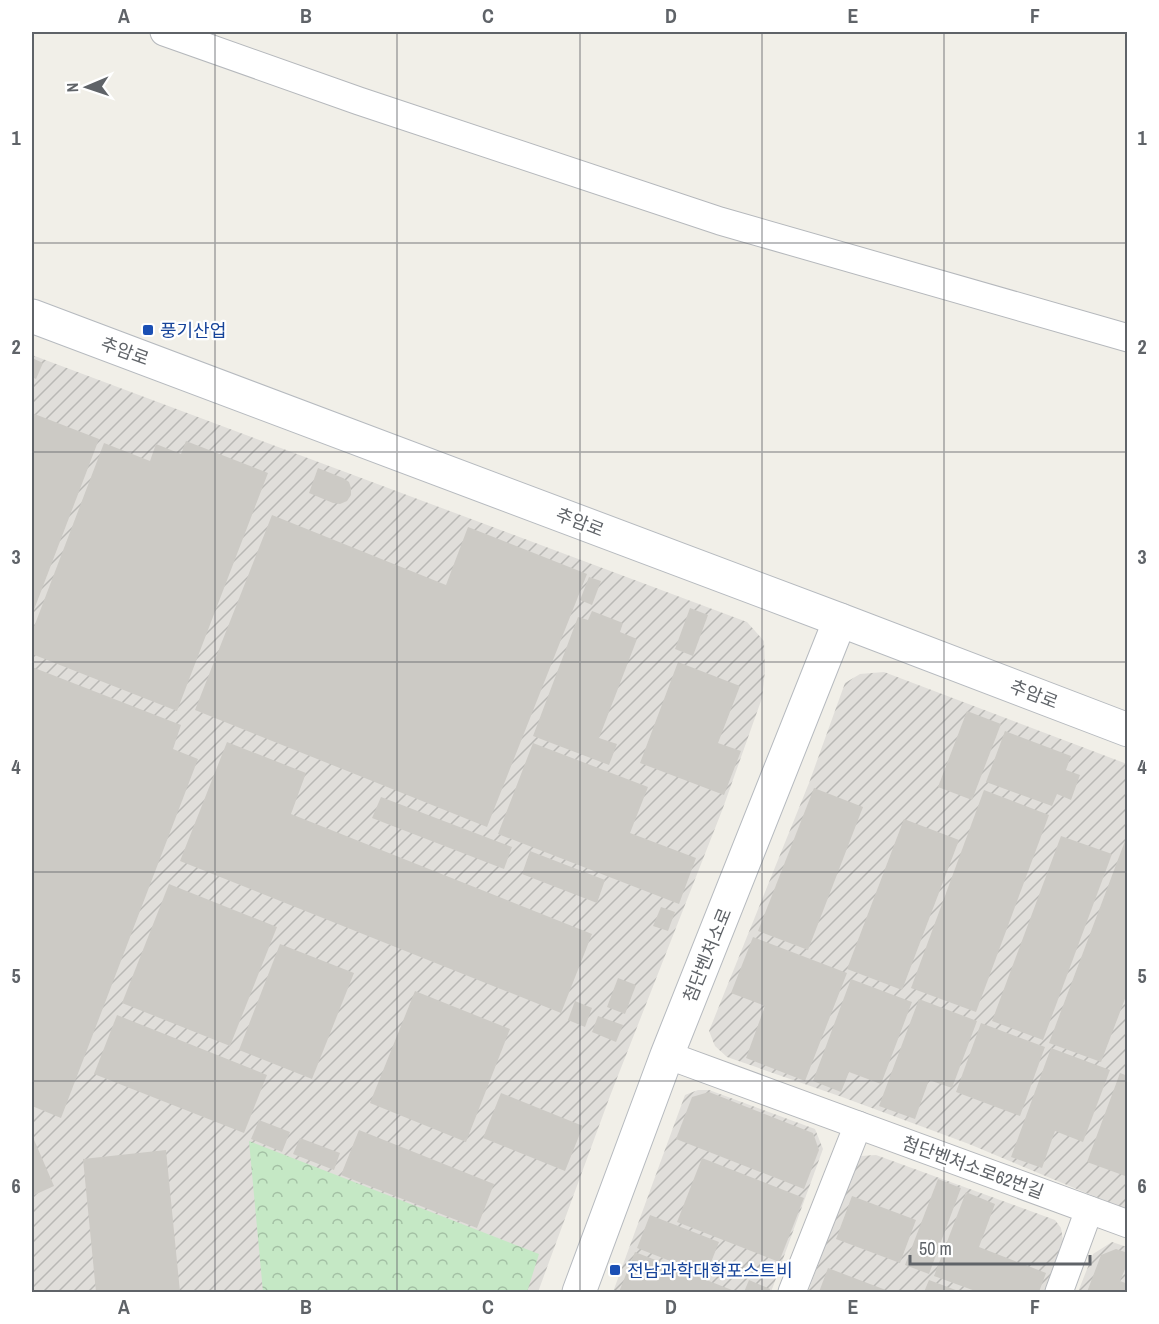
<svg xmlns="http://www.w3.org/2000/svg" width="1159" height="1324" viewBox="0 0 1159 1324" font-family="'Archivo Narrow','Noto Sans KR',sans-serif">
  <style>
    .industrial { fill: url(#industrial-furrows) }
    .park { fill: url(#park-crowns) }
    .building { fill: #cccac5 }
    .lines { fill: none; stroke-linecap: round; stroke-linejoin: round }
    .street-casing { stroke: #b5b8bc; stroke-width: 29 }
    .secondary-casing { stroke: #b6babf; stroke-width: 35 }
    .street { stroke: #fff; stroke-width: 27 }
    .secondary { stroke: #fff; stroke-width: 33 }
    .grid { fill: none; stroke: #5f6368; stroke-width: 1.5; stroke-opacity: 0.55 }
    .transit-dot { fill: #1a4fb4; stroke: #fff; stroke-width: 2 }
    .labels { text-anchor: middle; dominant-baseline: central; stroke-width: 4.5; stroke-linejoin: round; paint-order: stroke }
    .transit-label { font-size: 18px; fill: #164399; stroke: #fff; text-anchor: start }
    .street-label { font-size: 18px; fill: #5f6368; stroke: #fff }
    .neatline { fill: none; stroke: #5f6368; stroke-width: 2 }
    .grid-label { font-size: 20px; text-anchor: middle; font-weight: bold; fill: #5f6368 }
  </style>
  <defs>
    <pattern id="industrial-furrows" width="10" height="10" patternUnits="userSpaceOnUse" patternTransform="scale(1.5)"><rect width="10" height="10" fill="#e0deda"/><path d="M-1 1l2-2M0 10L10 0M9 11l2-2" fill="none" stroke="#b9b8b5"/></pattern>
    <pattern id="park-crowns" width="20" height="18" patternUnits="userSpaceOnUse" patternTransform="scale(1.5)"><rect width="20" height="18" fill="#c5e8c5"/><path d="M2 6a3 3 0 1 1 6 0M12 15a3 3 0 1 1 6 0" fill="none" stroke="#a3c0a4"/></pattern>
  </defs>
  <rect width="100%" height="100%" fill="#f1efe8"/>
  <g class="industrial">
    <polygon points="32,355 747,622 764,641 765,671 762,698 723,808 610,1096 538,1292 32,1292"/>
    <polygon points="884,672 1127,764 1127,1210 969,1144 842,1097 727,1057 715,1046 709,1031 809,783 845,683 860,674"/>
    <polygon points="698,1090 709,1090 815,1129 823,1149 771,1292 613,1292 685,1095"/>
    <polygon points="876,1155 1055,1220 1061,1228 1063,1241 1044,1292 808,1292 850,1178 861,1156"/>
    <polygon points="1112,1242 1127,1247 1127,1292 1078,1292 1093,1254"/>
  </g>
  <polygon class="park" points="249,1141 539,1254 527,1292 263,1292"/>
  <g class="building">
    <polygon points="32,358 43,363 36,379 32,377"/>
    <polygon points="32,413 99,439 32,615"/>
    <polygon points="186,441 268,473 177,711 32,654 32,632 104,443 150,461 156,444 181,454"/>
    <polygon points="318,468 343,478 349,482 351,488 351,495 347,501 340,504 333,503 309,493"/>
    <polygon points="272,515 446,585 468,527 587,574 487,827 195,710"/>
    <polygon points="589,577 601,581 592,605 580,600"/>
    <polygon points="690,608 708,615 693,656 675,649"/>
    <polygon points="592,611 623,623 620,632 637,639 599,738 617,744 609,765 533,736 578,617 588,620"/>
    <polygon points="678,662 740,686 718,743 741,751 724,795 640,763"/>
    <polygon points="32,667 181,725 173,749 198,759 61,1118 32,1106"/>
    <polygon points="967,711 1001,724 972,800 938,787"/>
    <polygon points="1005,731 1071,756 1066,770 1080,775 1071,800 1057,794 1052,806 986,782"/>
    <polygon points="227,742 306,773 291,814 592,934 561,1013 180,861"/>
    <polygon points="533,743 648,787 630,833 696,858 679,904 498,834"/>
    <polygon points="814,788 863,807 808,950 758,931"/>
    <polygon points="984,790 1049,815 976,1012 911,988"/>
    <polygon points="381,797 512,847 504,869 372,818"/>
    <polygon points="904,819 959,840 902,990 847,969"/>
    <polygon points="1128,833 1128,991 1101,1062 1049,1043"/>
    <polygon points="1061,836 1112,854 1043,1040 992,1021"/>
    <polygon points="530,851 605,880 597,903 522,874"/>
    <polygon points="169,884 277,927 230,1046 122,1003"/>
    <polygon points="661,907 675,912 668,931 653,926"/>
    <polygon points="753,937 847,973 805,1081 746,1058 765,1006 731,993"/>
    <polygon points="280,944 354,973 312,1079 239,1050"/>
    <polygon points="618,978 636,985 625,1014 607,1007"/>
    <polygon points="851,979 912,1002 881,1084 849,1072 841,1092 813,1081"/>
    <polygon points="415,991 510,1029 466,1142 370,1103"/>
    <polygon points="919,999 977,1021 952,1088 929,1080 915,1119 879,1106"/>
    <polygon points="575,1001 592,1008 585,1027 568,1020"/>
    <polygon points="117,1015 267,1075 244,1133 94,1074"/>
    <polygon points="598,1016 623,1025 616,1042 592,1032"/>
    <polygon points="981,1023 1045,1047 1020,1116 956,1092"/>
    <polygon points="1051,1048 1110,1070 1083,1142 1055,1131 1042,1168 1011,1157"/>
    <polygon points="1120,1073 1128,1076 1128,1177 1087,1162"/>
    <polygon points="709,1092 813,1133 819,1150 804,1189 676,1139 692,1097"/>
    <polygon points="501,1093 583,1126 565,1171 483,1138"/>
    <polygon points="259,1120 290,1132 282,1152 251,1139"/>
    <polygon points="359,1130 494,1184 477,1228 341,1175"/>
    <polygon points="32,1135 54,1186 32,1196"/>
    <polygon points="300,1138 340,1153 334,1170 293,1154"/>
    <polygon points="166,1150 180,1292 96,1292 83,1159"/>
    <polygon points="702,1158 804,1198 779,1262 677,1222"/>
    <polygon points="938,1179 961,1188 929,1274 905,1265"/>
    <polygon points="966,1192 995,1204 979,1247 1046,1273 1039,1292 978,1292 934,1276"/>
    <polygon points="852,1196 916,1220 900,1263 836,1239"/>
    <polygon points="650,1215 719,1242 706,1275 637,1248"/>
    <polygon points="1116,1249 1128,1253 1128,1262 1120,1281 1128,1284 1128,1292 1087,1292 1101,1255"/>
    <polygon points="635,1252 737,1292 619,1292"/>
    <polygon points="828,1268 891,1292 819,1292"/>
    <polygon points="749,1280 770,1289 769,1292 744,1292"/>
    <polygon points="929,1280 961,1292 924,1292"/>
  </g>
  <g class="lines">
    <g class="street-casing">
      <g id="street">
        <polyline points="164,32 359,101 720,221 1128,338"/>
        <polyline points="667,1055 1128,1224"/>
        <polyline points="792,1292 858,1125"/>
        <polyline points="1059,1292 1089,1210"/>
      </g>
    </g>
    <g class="secondary-casing">
      <g id="secondary">
        <polyline points="32,316 840,620 1128,730"/>
        <polyline points="579,1292 667,1055 840,620"/>
      </g>
    </g>
    <use href="#street" class="street"/>
    <use href="#secondary" class="secondary"/>
  </g>
  <path class="grid" d="M215 32V1292M397 32V1292M580 32V1292M762 32V1292M944 32V1292M32 243H1128M32 452H1128M32 662H1128M32 872H1128M32 1081H1128"/>
  <g class="transit-dot">
    <rect x="142" y="324" width="12" height="12" rx="3"/>
    <rect x="609" y="1264" width="12" height="12" rx="3"/>
  </g>
  <g class="labels">
    <g class="transit-label">
      <text x="160" y="330">풍기산업</text>
      <text x="627" y="1270">전남과학대학포스트비</text>
    </g>
    <g class="street-label">
      <text transform="translate(125 351) rotate(20)">추암로</text>
      <text transform="translate(580 522) rotate(21)">추암로</text>
      <text transform="translate(1034 694) rotate(21)">추암로</text>
      <text transform="translate(707 955) rotate(-68)">첨단벤처소로</text>
      <text transform="translate(973 1167) rotate(20)">첨단벤처소로62번길</text>
    </g>
  </g>
  <rect width="1159" height="1324" fill="none" stroke="#ffffff" stroke-width="66"/>
  <g transform="translate(87 87) rotate(268)" stroke="#ffffff" stroke-width="4.5" paint-order="stroke">
  <path d="M0-4.5L10 22L0 15L-10 22Z" fill="#5f6368"/>
  <text y="-9" font-size="16" font-weight="bold" text-anchor="middle" fill="#5f6368">N</text>
  </g>
  <path d="M910 1255v9h180v-9" fill="none" stroke="#5f6368" stroke-width="3"/>
  <text x="919" y="1255" font-size="18" fill="#5f6368" stroke="#ffffff" stroke-width="4.5" paint-order="stroke">50 m</text>
  <rect x="33" y="33" width="1093" height="1258" class="neatline"/>
  <g class="grid-label">
    <text x="124" y="23">A</text>
    <text x="306" y="23">B</text>
    <text x="488" y="23">C</text>
    <text x="671" y="23">D</text>
    <text x="853" y="23">E</text>
    <text x="1035" y="23">F</text>
    <text x="16" y="145">1</text>
    <text x="1142" y="145">1</text>
    <text x="16" y="354">2</text>
    <text x="1142" y="354">2</text>
    <text x="16" y="564">3</text>
    <text x="1142" y="564">3</text>
    <text x="16" y="774">4</text>
    <text x="1142" y="774">4</text>
    <text x="16" y="983">5</text>
    <text x="1142" y="983">5</text>
    <text x="16" y="1193">6</text>
    <text x="1142" y="1193">6</text>
    <text x="124" y="1314">A</text>
    <text x="306" y="1314">B</text>
    <text x="488" y="1314">C</text>
    <text x="671" y="1314">D</text>
    <text x="853" y="1314">E</text>
    <text x="1035" y="1314">F</text>
  </g>
</svg>
